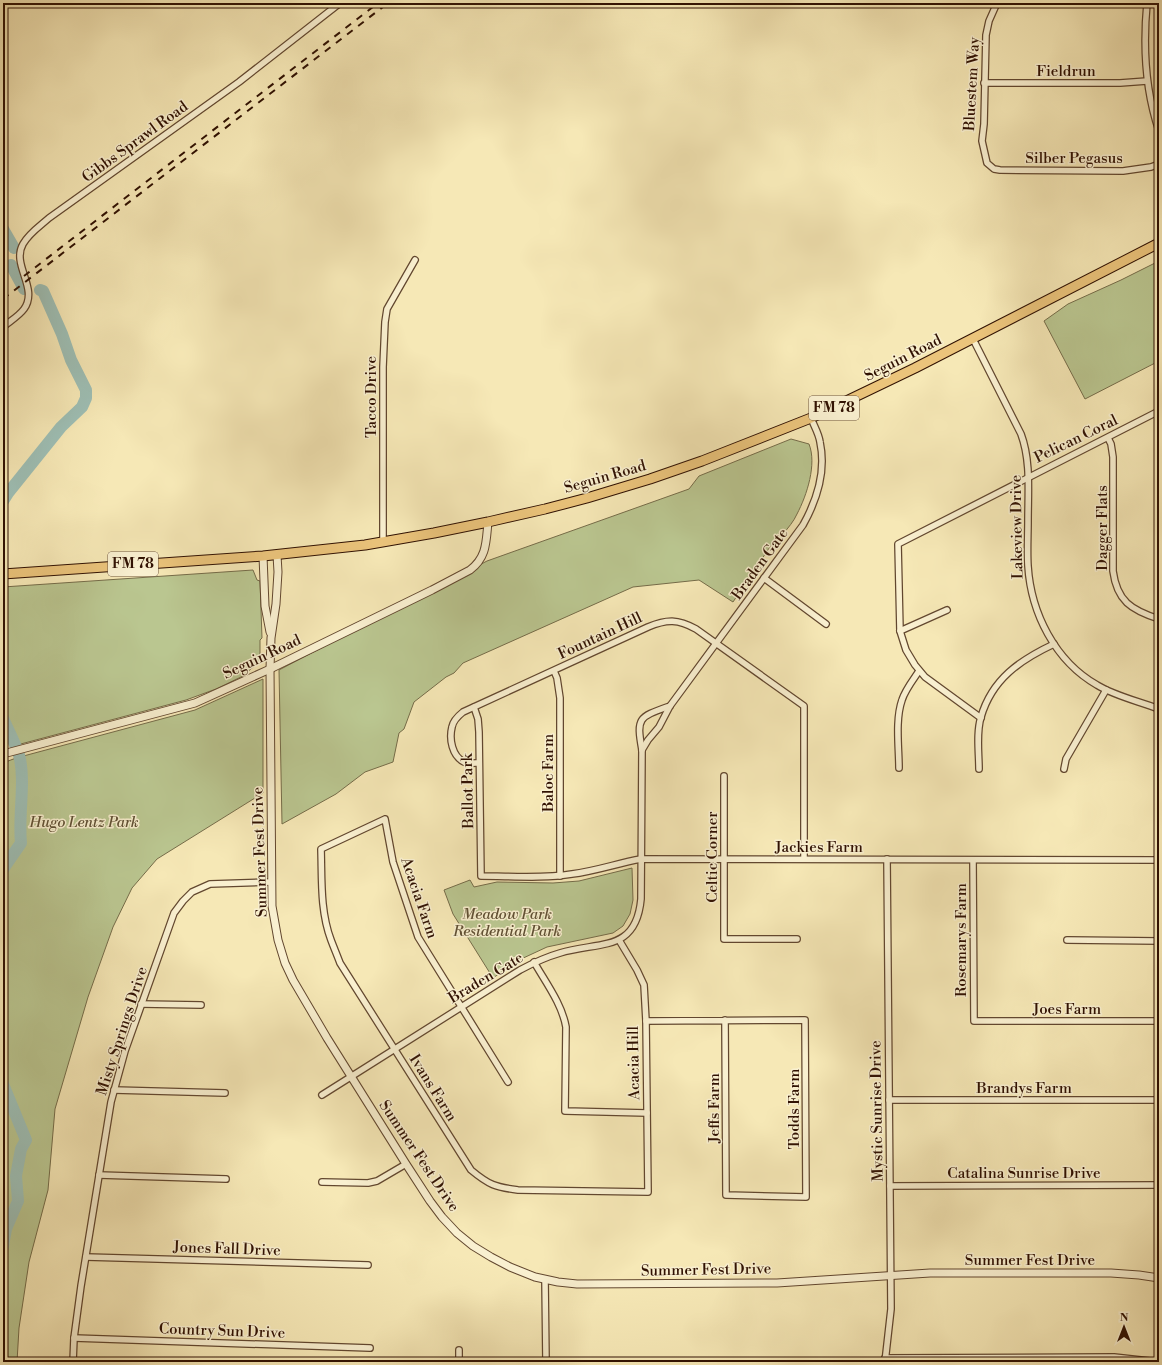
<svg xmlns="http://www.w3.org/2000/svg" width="1162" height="1365" viewBox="0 0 1162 1365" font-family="'Libre Bodoni',serif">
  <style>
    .green { fill: #bac690; stroke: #756c49 }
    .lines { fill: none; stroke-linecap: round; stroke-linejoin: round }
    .river { stroke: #9ebfb5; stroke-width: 12 }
    .minor-casing { stroke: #62472f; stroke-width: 8 }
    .tertiary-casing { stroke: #62472f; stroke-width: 9 }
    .primary-casing { stroke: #301102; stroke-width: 11 }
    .minor { stroke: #f9f0d0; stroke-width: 5.5 }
    .tertiary { stroke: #f9f0d0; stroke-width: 7 }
    .primary { stroke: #ebc47b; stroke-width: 9 }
    .rail { stroke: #301102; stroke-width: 2; stroke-dasharray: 7 7; stroke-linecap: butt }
    .labels { text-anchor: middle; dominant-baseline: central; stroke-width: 3; stroke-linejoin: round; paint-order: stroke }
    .shield { fill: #f9f0d0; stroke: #6c5440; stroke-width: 1 }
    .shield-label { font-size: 14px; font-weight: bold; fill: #301102 }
    .street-label { font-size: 15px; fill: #301102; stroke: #f9f0d0 }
    .park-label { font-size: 15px; font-style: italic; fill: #605034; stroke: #f9f0d0 }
  </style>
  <rect width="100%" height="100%" fill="#f6e8b6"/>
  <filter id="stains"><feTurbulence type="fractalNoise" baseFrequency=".005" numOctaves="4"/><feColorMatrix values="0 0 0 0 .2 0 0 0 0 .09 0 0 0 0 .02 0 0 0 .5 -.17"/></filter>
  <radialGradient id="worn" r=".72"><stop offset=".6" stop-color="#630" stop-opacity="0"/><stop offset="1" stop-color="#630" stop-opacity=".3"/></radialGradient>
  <g class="green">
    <polygon points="1159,261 1159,361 1085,399 1044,321 1068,304 1121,280"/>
    <path d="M791 439 809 444C817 464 807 495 797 514 794 521 788 528 783 534L780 532 733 602 699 580 633 587 463 663 454 673 446 677 414 702 404 729 399 733 393 762 365 772 336 794 282 824 279 670 487 561 689 489 699 476Z"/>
    <polygon points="253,570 257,580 260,581 262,638 260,640 260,661 243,676 216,689 186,700 17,745 3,709 3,587"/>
    <polygon points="263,679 263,793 157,859 132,888 113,927 88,997 55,1109 48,1190 29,1262 19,1328 17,1362 3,1362 3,763 16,758 195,710"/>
    <polygon points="632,868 633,900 630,914 623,926 613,933 547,947 519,960 493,978 453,914 444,890 470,880 474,887 497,882 553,883 579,881"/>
  </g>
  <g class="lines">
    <g class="river">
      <polyline points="3,229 14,248"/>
      <polyline points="11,265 24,289"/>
      <polyline points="3,501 8,493 61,427 82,407 86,398 86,390 71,360 62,334 43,291 40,290"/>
      <path d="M3 718C8 730 15 743 19 755 26 780 18 816 21 843L3 869"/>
      <polyline points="3,1084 26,1140 21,1149 16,1176 18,1201 6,1229 3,1246"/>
    </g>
    <g class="minor-casing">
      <g id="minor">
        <polyline points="997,3 989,21 986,35 984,124 982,141 987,163 994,169 1000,170 1123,171 1151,167 1159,164"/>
        <path d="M1147 3C1143 46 1145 90 1159 131"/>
        <polyline points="984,83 1120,83 1147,81"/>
        <path d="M3 327C10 321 19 316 24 309 39 288 11 265 23 244 29 233 40 226 49 218L239 82 340 3"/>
        <path d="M973 339 1021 434C1031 461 1028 491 1028 521 1028 536 1027 551 1028 566 1031 613 1055 661 1097 685 1115 696 1138 701 1159 709"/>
        <path d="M1108 438 1111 444 1113 457V571C1117 601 1131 610 1159 619"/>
        <polyline points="383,542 383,367 385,322 387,309 415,260"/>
        <polyline points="764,578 826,624"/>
        <polyline points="900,631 947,610"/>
        <polyline points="554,671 557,678 560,698 560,876"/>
        <path d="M474 707 478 719 479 732 481 876C510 876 543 879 572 874 596 871 618 863 641 859L1159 860"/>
        <polyline points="981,718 925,677 915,665 906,650 900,631 898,544 1159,411"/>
        <path d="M642 750 648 740 659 727 670 706 803 525C817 500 826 470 820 442 819 434 814 426 811 418"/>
        <path d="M479 763C475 763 468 764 464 762 452 756 449 739 452 727 453 721 458 716 463 712L648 627C667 619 678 619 696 629L804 706V859"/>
        <path d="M899 768C899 748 895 720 902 700 905 690 913 680 919 671"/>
        <path d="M979 769C979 753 976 733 981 717 992 679 1020 660 1054 644"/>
        <polyline points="1064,769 1066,759 1106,690"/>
        <polyline points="1158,774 1159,774"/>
        <polyline points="724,776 724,939 797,939"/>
        <polyline points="973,860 974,1021 1159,1021"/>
        <polyline points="1067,940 1159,941"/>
        <path d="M534 962C546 983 562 1004 566 1027L565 1111 647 1113"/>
        <polyline points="141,1004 201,1005"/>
        <polyline points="646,1021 805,1020 806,1197 726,1195 725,1020"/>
        <path d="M508 1082 418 937 393 862 385 819 321 849C322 879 320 911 331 940 334 948 337 955 340 963L471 1170C489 1185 495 1187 518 1190L648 1192 646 1021 644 985 637 970 619 940"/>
        <polyline points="114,1090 225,1093"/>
        <path d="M322 1095 520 970C533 963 546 957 560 953 599 941 636 953 641 899L642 750C636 717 639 717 670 706"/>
        <polyline points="889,1100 1159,1100"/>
        <polyline points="99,1175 226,1179"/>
        <polyline points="322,1182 368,1183 377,1181 406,1164"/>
        <polyline points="890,1186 1159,1185"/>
        <polyline points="86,1257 368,1265"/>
        <polyline points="545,1279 546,1362"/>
        <polyline points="74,1338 370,1348"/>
        <polyline points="459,1350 459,1362"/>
        <polyline points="885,1358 1114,1357 1159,1362"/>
        <polyline points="73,1362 74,1338 81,1286 111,1102 125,1051 174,913 183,901 192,892 210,884 272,882"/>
        <polyline points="885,1362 891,1309 887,859"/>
      </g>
    </g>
    <g class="tertiary-casing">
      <g id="tertiary">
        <polyline points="277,555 278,572 276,604 271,638 270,669 272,906 278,940 285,963 293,980 327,1038 406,1164 430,1201 442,1217 457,1233 473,1246 491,1257 510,1267 535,1277 558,1282 577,1284 777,1283 930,1273 1111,1273 1139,1275 1159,1278"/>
        <polyline points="263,556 265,606 270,632"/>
        <path d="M3 754 195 703 270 669 432 590 470 570C487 557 486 542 488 522"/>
      </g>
    </g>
    <g class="primary-casing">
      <polyline id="primary" points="3,574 263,556 365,545 434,533 488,522 545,509 587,498 650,479 702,461 811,418 915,368 1159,243"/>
    </g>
    <use href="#minor" class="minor"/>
    <use href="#tertiary" class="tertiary"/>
    <use href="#primary" class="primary"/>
    <g class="rail">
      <polyline points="24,276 378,3"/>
      <polyline points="3,299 388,3"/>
    </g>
  </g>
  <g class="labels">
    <g class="shield">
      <rect x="809" y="396" width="50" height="24" rx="3"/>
      <rect x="108" y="552" width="50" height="24" rx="3"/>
    </g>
    <g class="shield-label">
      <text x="834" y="408">FM 78</text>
      <text x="133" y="564">FM 78</text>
    </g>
    <g class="street-label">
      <text x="1066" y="71">Fieldrun</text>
      <text transform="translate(972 84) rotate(-87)">Bluestem Way</text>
      <text transform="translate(135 142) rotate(-36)">Gibbs Sprawl Road</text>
      <text x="1074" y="158">Silber Pegasus</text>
      <text transform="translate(903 358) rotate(-27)">Seguin Road</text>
      <text transform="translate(371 397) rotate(-90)">Tacco Drive</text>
      <text transform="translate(1076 439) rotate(-26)">Pelican Coral</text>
      <text transform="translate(605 477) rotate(-16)">Seguin Road</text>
      <text transform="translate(1017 527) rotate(-91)">Lakeview Drive</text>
      <text transform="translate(1102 528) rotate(-90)">Dagger Flats</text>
      <text transform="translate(760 564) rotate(-54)">Braden Gate</text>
      <text transform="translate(600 636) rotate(-25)">Fountain Hill</text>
      <text transform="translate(262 657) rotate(-25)">Seguin Road</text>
      <text transform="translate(548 773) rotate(-90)">Baloc Farm</text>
      <text transform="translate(468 791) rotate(-91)">Ballot Park</text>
      <text x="819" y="847">Jackies Farm</text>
      <text transform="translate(260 852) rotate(-92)">Summer Fest Drive</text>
      <text transform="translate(712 857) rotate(-90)">Celtic Corner</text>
      <text transform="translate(419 898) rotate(71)">Acacia Farm</text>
      <text transform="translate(961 940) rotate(-90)">Rosemarys Farm</text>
      <text transform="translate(486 978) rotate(-31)">Braden Gate</text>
      <text x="1067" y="1009">Joes Farm</text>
      <text transform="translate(122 1031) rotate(-72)">Misty Springs Drive</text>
      <text transform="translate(634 1063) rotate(-91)">Acacia Hill</text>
      <text transform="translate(433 1088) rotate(58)">Ivans Farm</text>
      <text x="1024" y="1088">Brandys Farm</text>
      <text transform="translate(714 1108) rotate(-90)">Jeffs Farm</text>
      <text transform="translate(794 1109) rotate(-90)">Todds Farm</text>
      <text transform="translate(877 1111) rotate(-91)">Mystic Sunrise Drive</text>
      <text transform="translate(419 1156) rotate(56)">Summer Fest Drive</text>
      <text x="1024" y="1173">Catalina Sunrise Drive</text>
      <text transform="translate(227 1249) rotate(2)">Jones Fall Drive</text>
      <text x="1030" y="1260">Summer Fest Drive</text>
      <text transform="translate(706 1270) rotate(-1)">Summer Fest Drive</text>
      <text transform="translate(222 1331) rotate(2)">Country Sun Drive</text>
    </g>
    <g class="park-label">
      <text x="84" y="822">Hugo Lentz Park</text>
      <text x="507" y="914">Meadow Park<tspan x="507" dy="17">Residential Park</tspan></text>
    </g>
  </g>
  <rect width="1162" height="1365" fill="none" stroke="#f6e8b6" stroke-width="16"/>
  <rect x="4" y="4" width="1154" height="1357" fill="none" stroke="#301102" stroke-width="2"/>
  <rect x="8" y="8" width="1146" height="1349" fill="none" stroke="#301102"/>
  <g transform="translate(1124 1327)" stroke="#f9f0d0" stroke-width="3" paint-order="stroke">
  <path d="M0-3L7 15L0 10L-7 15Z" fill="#301102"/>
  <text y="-6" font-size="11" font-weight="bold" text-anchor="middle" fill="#301102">N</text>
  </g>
  <rect width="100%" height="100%" filter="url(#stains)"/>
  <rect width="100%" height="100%" fill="url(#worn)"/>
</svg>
